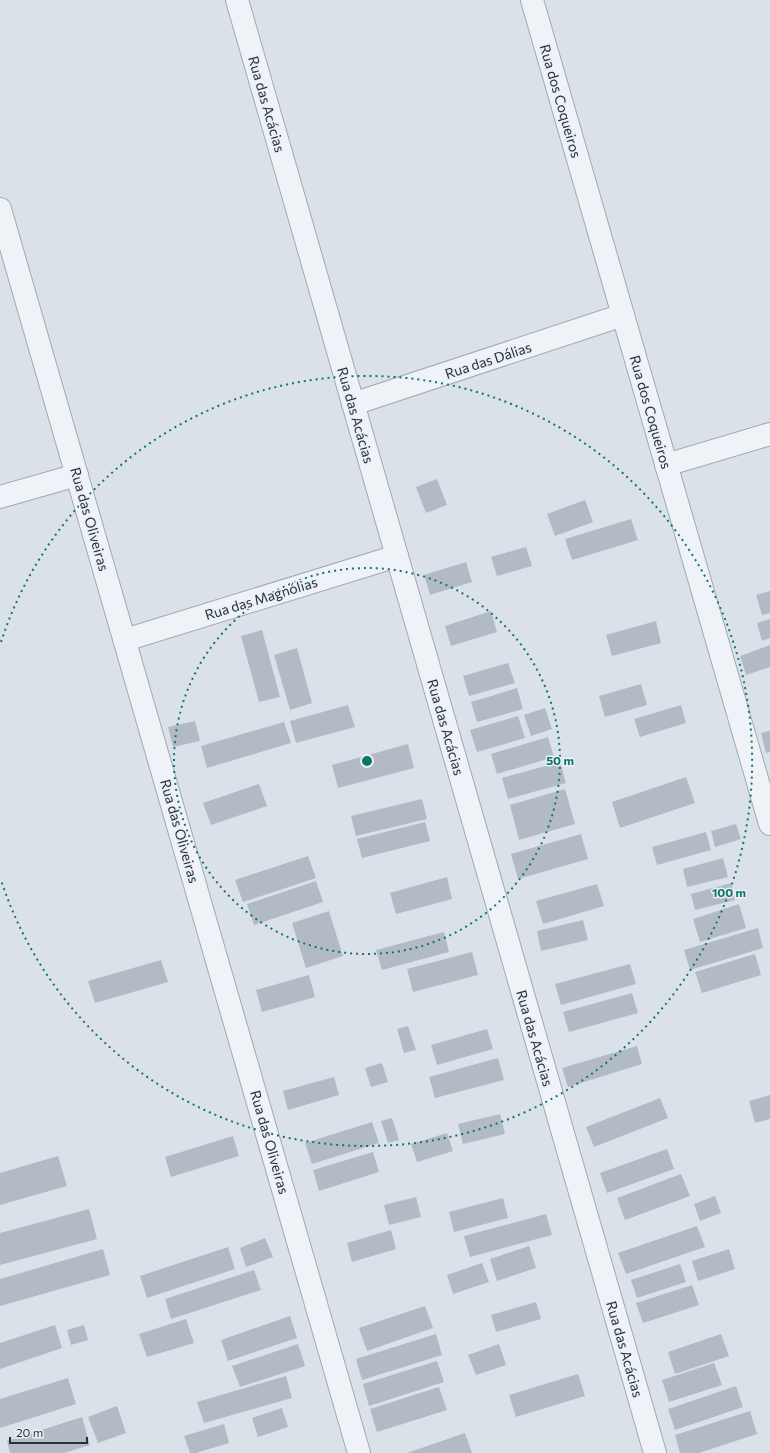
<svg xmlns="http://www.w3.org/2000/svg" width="770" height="1453" viewBox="0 0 770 1453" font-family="Commissioner,sans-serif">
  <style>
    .building { fill: #b2bbc5 }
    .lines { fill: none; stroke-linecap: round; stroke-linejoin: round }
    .street-casing { stroke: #a0a9b2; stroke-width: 24 }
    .street { stroke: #eff2f6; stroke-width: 22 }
    .ring { fill: none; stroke: #0f766e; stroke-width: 2; stroke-dasharray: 2 4 }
    .labels { text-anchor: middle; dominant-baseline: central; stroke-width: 3; stroke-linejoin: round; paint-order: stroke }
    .street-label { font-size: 14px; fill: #24313f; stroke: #ebf0f5 }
    .centre { fill: #0f766e; stroke: #ebf0f5; stroke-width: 2 }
    .ring-label { font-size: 12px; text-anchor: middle; font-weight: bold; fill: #0f766e; stroke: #ebf0f5; stroke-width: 3; stroke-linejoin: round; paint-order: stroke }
  </style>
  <rect width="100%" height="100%" fill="#dbe1e8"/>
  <g class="building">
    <polygon points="437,479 447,505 426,513 416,487"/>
    <polygon points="585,500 593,522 555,536 547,514"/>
    <polygon points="631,519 638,540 572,560 565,539"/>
    <polygon points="526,547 532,566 497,576 491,557"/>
    <polygon points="466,562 472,582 430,595 424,575"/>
    <polygon points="770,591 770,613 762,615 756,595"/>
    <polygon points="491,611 497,632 451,646 445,626"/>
    <polygon points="770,619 770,638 762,641 757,623"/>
    <polygon points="656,621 661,643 612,656 606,635"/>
    <polygon points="262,630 280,697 259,702 241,636"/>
    <polygon points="770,645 770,667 746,675 740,656"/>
    <polygon points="297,648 312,703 290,710 274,655"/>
    <polygon points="508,663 515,683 469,696 463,676"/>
    <polygon points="641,684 647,705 605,717 599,696"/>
    <polygon points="517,688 523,709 477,722 471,702"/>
    <polygon points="348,705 355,727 296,743 290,721"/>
    <polygon points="681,705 686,723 640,737 634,719"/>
    <polygon points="545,708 552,729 531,736 524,715"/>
    <polygon points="518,716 525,738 477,752 470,730"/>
    <polygon points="195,721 200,741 173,747 168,727"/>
    <polygon points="284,722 291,743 207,768 201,746"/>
    <polygon points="770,731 770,752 766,753 761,733"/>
    <polygon points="548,737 554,757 497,774 491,754"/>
    <polygon points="408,744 414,768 338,788 332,765"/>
    <polygon points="560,762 566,783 508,799 502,778"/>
    <polygon points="686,777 695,803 620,828 612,802"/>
    <polygon points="259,784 267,806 211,825 203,803"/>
    <polygon points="565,789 575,824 519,840 510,805"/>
    <polygon points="422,799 427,819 356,836 351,816"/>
    <polygon points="425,822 430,841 362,858 357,839"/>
    <polygon points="736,824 741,839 715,847 711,831"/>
    <polygon points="706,832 711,850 657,865 652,847"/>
    <polygon points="581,834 588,859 518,879 511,854"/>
    <polygon points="308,856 316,878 243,902 235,880"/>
    <polygon points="723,858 728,877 687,887 683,869"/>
    <polygon points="447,877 452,899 396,914 390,893"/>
    <polygon points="316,881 323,902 254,925 247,904"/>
    <polygon points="731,883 735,900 695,910 691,894"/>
    <polygon points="597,884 604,906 543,924 536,901"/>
    <polygon points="739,904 746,928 700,942 693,919"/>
    <polygon points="329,911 343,956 306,968 292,923"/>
    <polygon points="583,920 588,940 541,951 537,931"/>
    <polygon points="758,928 763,948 690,970 684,950"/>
    <polygon points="444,932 449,952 382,970 376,950"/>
    <polygon points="472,952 478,975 413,992 407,969"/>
    <polygon points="755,954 761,975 702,993 695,972"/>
    <polygon points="161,960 168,982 95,1003 88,981"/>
    <polygon points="630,964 636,984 561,1005 555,984"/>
    <polygon points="309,975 315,997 262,1012 256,990"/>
    <polygon points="632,993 638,1013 569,1032 563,1012"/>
    <polygon points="408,1026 416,1050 404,1053 397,1029"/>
    <polygon points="487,1029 493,1049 437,1065 431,1045"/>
    <polygon points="637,1046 642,1064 568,1087 562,1068"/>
    <polygon points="498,1058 504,1080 435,1098 429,1077"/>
    <polygon points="382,1063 388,1082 371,1087 365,1068"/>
    <polygon points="334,1077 339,1095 288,1110 283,1091"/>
    <polygon points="770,1095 770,1119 755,1123 749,1101"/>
    <polygon points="660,1098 668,1118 594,1147 586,1127"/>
    <polygon points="500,1114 505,1134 463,1144 458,1124"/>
    <polygon points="392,1118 399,1140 388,1143 381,1121"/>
    <polygon points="372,1122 379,1143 312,1164 305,1143"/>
    <polygon points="447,1133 453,1151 417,1162 411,1144"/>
    <polygon points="233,1136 239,1156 171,1177 165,1157"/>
    <polygon points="667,1149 674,1169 607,1193 600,1173"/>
    <polygon points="373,1152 379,1172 319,1191 313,1170"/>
    <polygon points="58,1156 67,1186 0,1205 0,1173"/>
    <polygon points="681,1174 690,1196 625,1220 617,1198"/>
    <polygon points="715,1196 721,1213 700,1221 694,1204"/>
    <polygon points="416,1197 421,1217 389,1225 384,1205"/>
    <polygon points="503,1198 508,1218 454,1232 449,1212"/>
    <polygon points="89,1209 97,1239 0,1265 0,1233"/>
    <polygon points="546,1214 552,1235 470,1257 464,1236"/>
    <polygon points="697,1226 705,1247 626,1274 618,1253"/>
    <polygon points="391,1230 396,1249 352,1262 347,1243"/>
    <polygon points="265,1238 273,1257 246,1267 240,1248"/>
    <polygon points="529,1246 536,1268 497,1281 490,1259"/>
    <polygon points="228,1247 235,1269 147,1298 140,1276"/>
    <polygon points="103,1249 110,1275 0,1306 0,1279"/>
    <polygon points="729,1249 735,1269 698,1281 692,1261"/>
    <polygon points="482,1263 489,1282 453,1294 447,1275"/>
    <polygon points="680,1264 686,1282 637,1298 631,1280"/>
    <polygon points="254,1270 261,1290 171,1319 165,1299"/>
    <polygon points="692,1285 699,1305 643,1323 636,1303"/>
    <polygon points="536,1302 541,1319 496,1332 491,1315"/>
    <polygon points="425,1306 433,1328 367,1351 359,1328"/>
    <polygon points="290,1316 297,1338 228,1361 221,1340"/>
    <polygon points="186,1319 194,1343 147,1357 139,1334"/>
    <polygon points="55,1325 62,1348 0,1369 0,1343"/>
    <polygon points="84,1325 88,1340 71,1345 67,1330"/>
    <polygon points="436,1334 442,1355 362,1380 356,1359"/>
    <polygon points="721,1334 729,1356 675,1374 668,1352"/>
    <polygon points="298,1344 305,1366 240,1387 232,1366"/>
    <polygon points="499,1344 506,1365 476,1375 468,1355"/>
    <polygon points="437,1361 444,1382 369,1406 363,1384"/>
    <polygon points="714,1363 722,1385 669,1402 662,1380"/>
    <polygon points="578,1374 585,1396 516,1417 509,1395"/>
    <polygon points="286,1376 292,1398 204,1423 197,1402"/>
    <polygon points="68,1378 76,1404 0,1428 0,1399"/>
    <polygon points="736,1386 743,1407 675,1430 668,1409"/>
    <polygon points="439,1387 447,1410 377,1432 370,1409"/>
    <polygon points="117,1406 126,1433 98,1443 88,1417"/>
    <polygon points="282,1408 288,1427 258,1437 252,1418"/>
    <polygon points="750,1411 757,1434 699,1453 680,1453 675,1435"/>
    <polygon points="82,1417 90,1445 64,1453 10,1453 7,1441"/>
    <polygon points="224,1424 229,1443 196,1453 190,1453 184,1436"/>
    <polygon points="465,1433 472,1453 407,1453"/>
  </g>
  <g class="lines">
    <g class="street-casing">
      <g id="street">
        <polyline points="237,0 655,1453"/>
        <polyline points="532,0 770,824"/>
        <polyline points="0,209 359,1453"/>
        <polyline points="353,404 623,315"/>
        <polyline points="666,465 770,434"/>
        <polyline points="0,497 77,475"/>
        <polyline points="125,640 397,556"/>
      </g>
    </g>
    <use href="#street" class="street"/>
  </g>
  <g class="ring">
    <circle cx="367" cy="761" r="193"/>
    <path d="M1 642A385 385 0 1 1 1 880"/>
  </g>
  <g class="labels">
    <g class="street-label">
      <text transform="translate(561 101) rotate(74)">Rua dos Coqueiros</text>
      <text transform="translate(267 104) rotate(74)">Rua das Acácias</text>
      <text transform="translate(488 360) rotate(-18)">Rua das Dálias</text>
      <text transform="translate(651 412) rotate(74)">Rua dos Coqueiros</text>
      <text transform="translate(356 415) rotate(74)">Rua das Acácias</text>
      <text transform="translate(90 519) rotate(74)">Rua das Oliveiras</text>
      <text transform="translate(261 598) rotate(-17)">Rua das Magnólias</text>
      <text transform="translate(446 727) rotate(74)">Rua das Acácias</text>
      <text transform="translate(180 831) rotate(74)">Rua das Oliveiras</text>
      <text transform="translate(535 1038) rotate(74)">Rua das Acácias</text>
      <text transform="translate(270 1142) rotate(74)">Rua das Oliveiras</text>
      <text transform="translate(625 1349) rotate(74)">Rua das Acácias</text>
    </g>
  </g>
  <circle cx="367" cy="761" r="6" class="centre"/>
  <g class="ring-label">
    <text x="560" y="765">50 m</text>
    <text x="729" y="897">100 m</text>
  </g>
  <path d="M10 1437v6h77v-6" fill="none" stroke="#24313f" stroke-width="2"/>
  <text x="16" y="1437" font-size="12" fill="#24313f" stroke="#ebf0f5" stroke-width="3" paint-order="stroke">20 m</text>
</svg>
